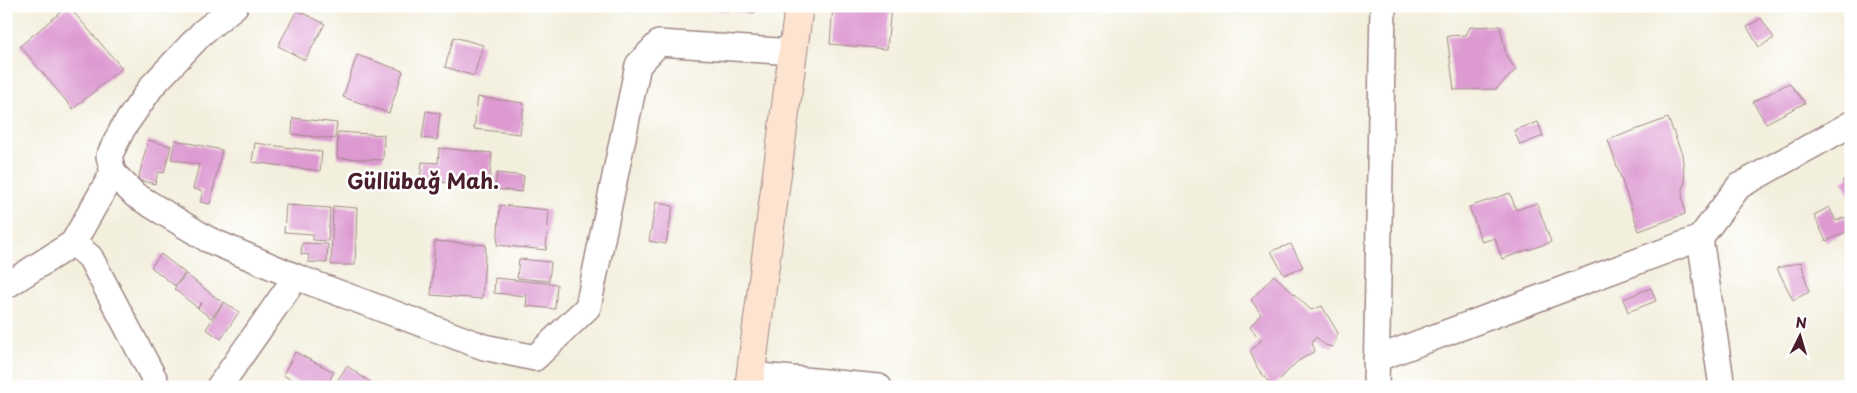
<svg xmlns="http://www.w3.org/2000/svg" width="1857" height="393" viewBox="0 0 1857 393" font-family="'Playpen Sans',sans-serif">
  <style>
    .building { fill: #dd9ad1 }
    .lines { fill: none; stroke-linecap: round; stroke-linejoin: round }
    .street-casing { stroke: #9e8784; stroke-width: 28 }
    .secondary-casing { stroke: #9e8784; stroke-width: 30 }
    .street { stroke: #fff; stroke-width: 25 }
    .secondary { stroke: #fde4d1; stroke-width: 28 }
    .labels { text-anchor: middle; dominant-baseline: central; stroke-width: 5; stroke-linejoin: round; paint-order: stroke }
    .district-label { font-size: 21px; font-weight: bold; fill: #4a1f2b; stroke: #fff }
  </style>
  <rect width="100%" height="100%" fill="#fff"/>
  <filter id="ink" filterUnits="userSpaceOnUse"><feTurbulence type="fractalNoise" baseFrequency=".02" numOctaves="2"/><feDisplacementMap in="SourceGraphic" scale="10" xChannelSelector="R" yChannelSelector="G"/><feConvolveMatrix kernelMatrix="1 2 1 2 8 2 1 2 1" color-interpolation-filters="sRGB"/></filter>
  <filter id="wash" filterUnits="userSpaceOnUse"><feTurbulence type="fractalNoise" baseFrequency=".0096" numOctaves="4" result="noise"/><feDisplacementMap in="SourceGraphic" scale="20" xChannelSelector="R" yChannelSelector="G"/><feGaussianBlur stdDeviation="1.12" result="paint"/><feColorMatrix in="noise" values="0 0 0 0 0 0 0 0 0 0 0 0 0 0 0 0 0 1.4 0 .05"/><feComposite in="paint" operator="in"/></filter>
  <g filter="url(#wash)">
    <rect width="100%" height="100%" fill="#f3efdd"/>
    <g id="blocks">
      <g class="building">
        <polygon points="68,6 122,68 73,109 20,46"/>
        <polygon points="664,6 684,6 683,10"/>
        <polygon points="708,6 728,6 728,11 707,9"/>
        <polygon points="736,6 756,6 755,13 736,11"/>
        <polygon points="833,6 891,6 887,49 830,44"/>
        <polygon points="297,10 325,24 305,60 278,46"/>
        <polygon points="1761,18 1774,38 1759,47 1747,27"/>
        <polygon points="1500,26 1506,55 1516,70 1496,89 1454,90 1447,36 1466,35 1470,27"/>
        <polygon points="454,37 483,45 474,76 445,67"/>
        <polygon points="357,55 403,71 389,113 343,97"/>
        <polygon points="1789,83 1805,103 1766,123 1753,102"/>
        <polygon points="478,97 524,103 520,134 474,129"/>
        <polygon points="426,111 440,113 437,140 422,138"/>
        <polygon points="293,118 337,123 335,139 292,134"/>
        <polygon points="1668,118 1682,154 1685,181 1682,194 1685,214 1639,231 1608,140"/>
        <polygon points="1538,122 1543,136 1520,145 1514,130"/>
        <polygon points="338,132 384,135 383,160 337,158"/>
        <polygon points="148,140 171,146 164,173 158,172 155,184 138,180"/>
        <polygon points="175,140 222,150 210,204 200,202 203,191 193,189 199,165 171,159"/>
        <polygon points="255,143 322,152 320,171 252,162"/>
        <polygon points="439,148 492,153 489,187 420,180 422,162 438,163"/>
        <polygon points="497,173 524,176 522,192 495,189"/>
        <polygon points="1851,176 1851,198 1842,181"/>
        <polygon points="1510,193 1516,210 1537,203 1551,242 1502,259 1495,238 1482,242 1469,207"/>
        <polygon points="656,202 673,206 666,244 649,241"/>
        <polygon points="286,205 330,208 328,241 313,240 313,234 284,232"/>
        <polygon points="500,205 549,210 546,250 497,245"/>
        <polygon points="333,206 357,208 355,265 331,265"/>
        <polygon points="1829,207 1836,221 1845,217 1851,230 1826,241 1814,215"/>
        <polygon points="435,241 486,245 482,299 431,295"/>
        <polygon points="302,243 328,244 327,263 308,262 309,255 301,254"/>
        <polygon points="1291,244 1303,267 1284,275 1271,251"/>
        <polygon points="161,254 185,273 175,286 151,267"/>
        <polygon points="519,259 551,262 549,281 517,278"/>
        <polygon points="1801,262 1809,292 1793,300 1777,268"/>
        <polygon points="186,274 223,303 211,318 198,308 202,302 198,308 174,289"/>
        <polygon points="1274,275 1311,310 1322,306 1338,333 1333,347 1325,345 1316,337 1312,343 1315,351 1297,362 1272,387 1257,367 1250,351 1261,341 1250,327 1261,314 1251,300"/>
        <polygon points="495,278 557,284 555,309 526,306 527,296 494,293"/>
        <polygon points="1651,288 1656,301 1628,312 1623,299"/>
        <polygon points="224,302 239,312 221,339 206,329"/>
        <polygon points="295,352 334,372 326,387 305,387 283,375"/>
        <polygon points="347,366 377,387 333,387"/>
      </g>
    </g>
  </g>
  <g filter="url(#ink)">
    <use href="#blocks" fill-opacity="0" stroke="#9e8784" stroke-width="1"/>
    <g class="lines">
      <g class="street-casing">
        <g id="street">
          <polyline points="235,6 203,32 152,86 123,128 109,156 113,173 135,195 207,239 296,277 484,347 535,358 588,307 638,65 659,43 793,52"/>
          <polyline points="1700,238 1722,387"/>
          <polyline points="73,243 90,257 155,380 156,387"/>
          <polyline points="6,286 73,243 113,173"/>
          <polyline points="1376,359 1700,238 1739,186 1851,124"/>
          <polyline points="751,375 879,387"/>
          <polyline points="219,387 296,277"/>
          <polyline points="1376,387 1383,6"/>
        </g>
      </g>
      <g class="secondary-casing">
        <polyline id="secondary" points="749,387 799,6"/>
      </g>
      <use href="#street" class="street"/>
      <use href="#secondary" class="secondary"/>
    </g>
  </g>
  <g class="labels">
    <g class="district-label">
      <text x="423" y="180">Güllübağ Mah.</text>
    </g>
  </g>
  <rect width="1857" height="393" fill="none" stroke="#fff" stroke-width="25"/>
  <g transform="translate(1800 336) rotate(5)" stroke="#ffffff" stroke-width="4" paint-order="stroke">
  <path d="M0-4L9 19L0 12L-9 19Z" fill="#4a1f2b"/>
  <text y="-8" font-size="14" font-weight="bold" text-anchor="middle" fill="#4a1f2b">N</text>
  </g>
</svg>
